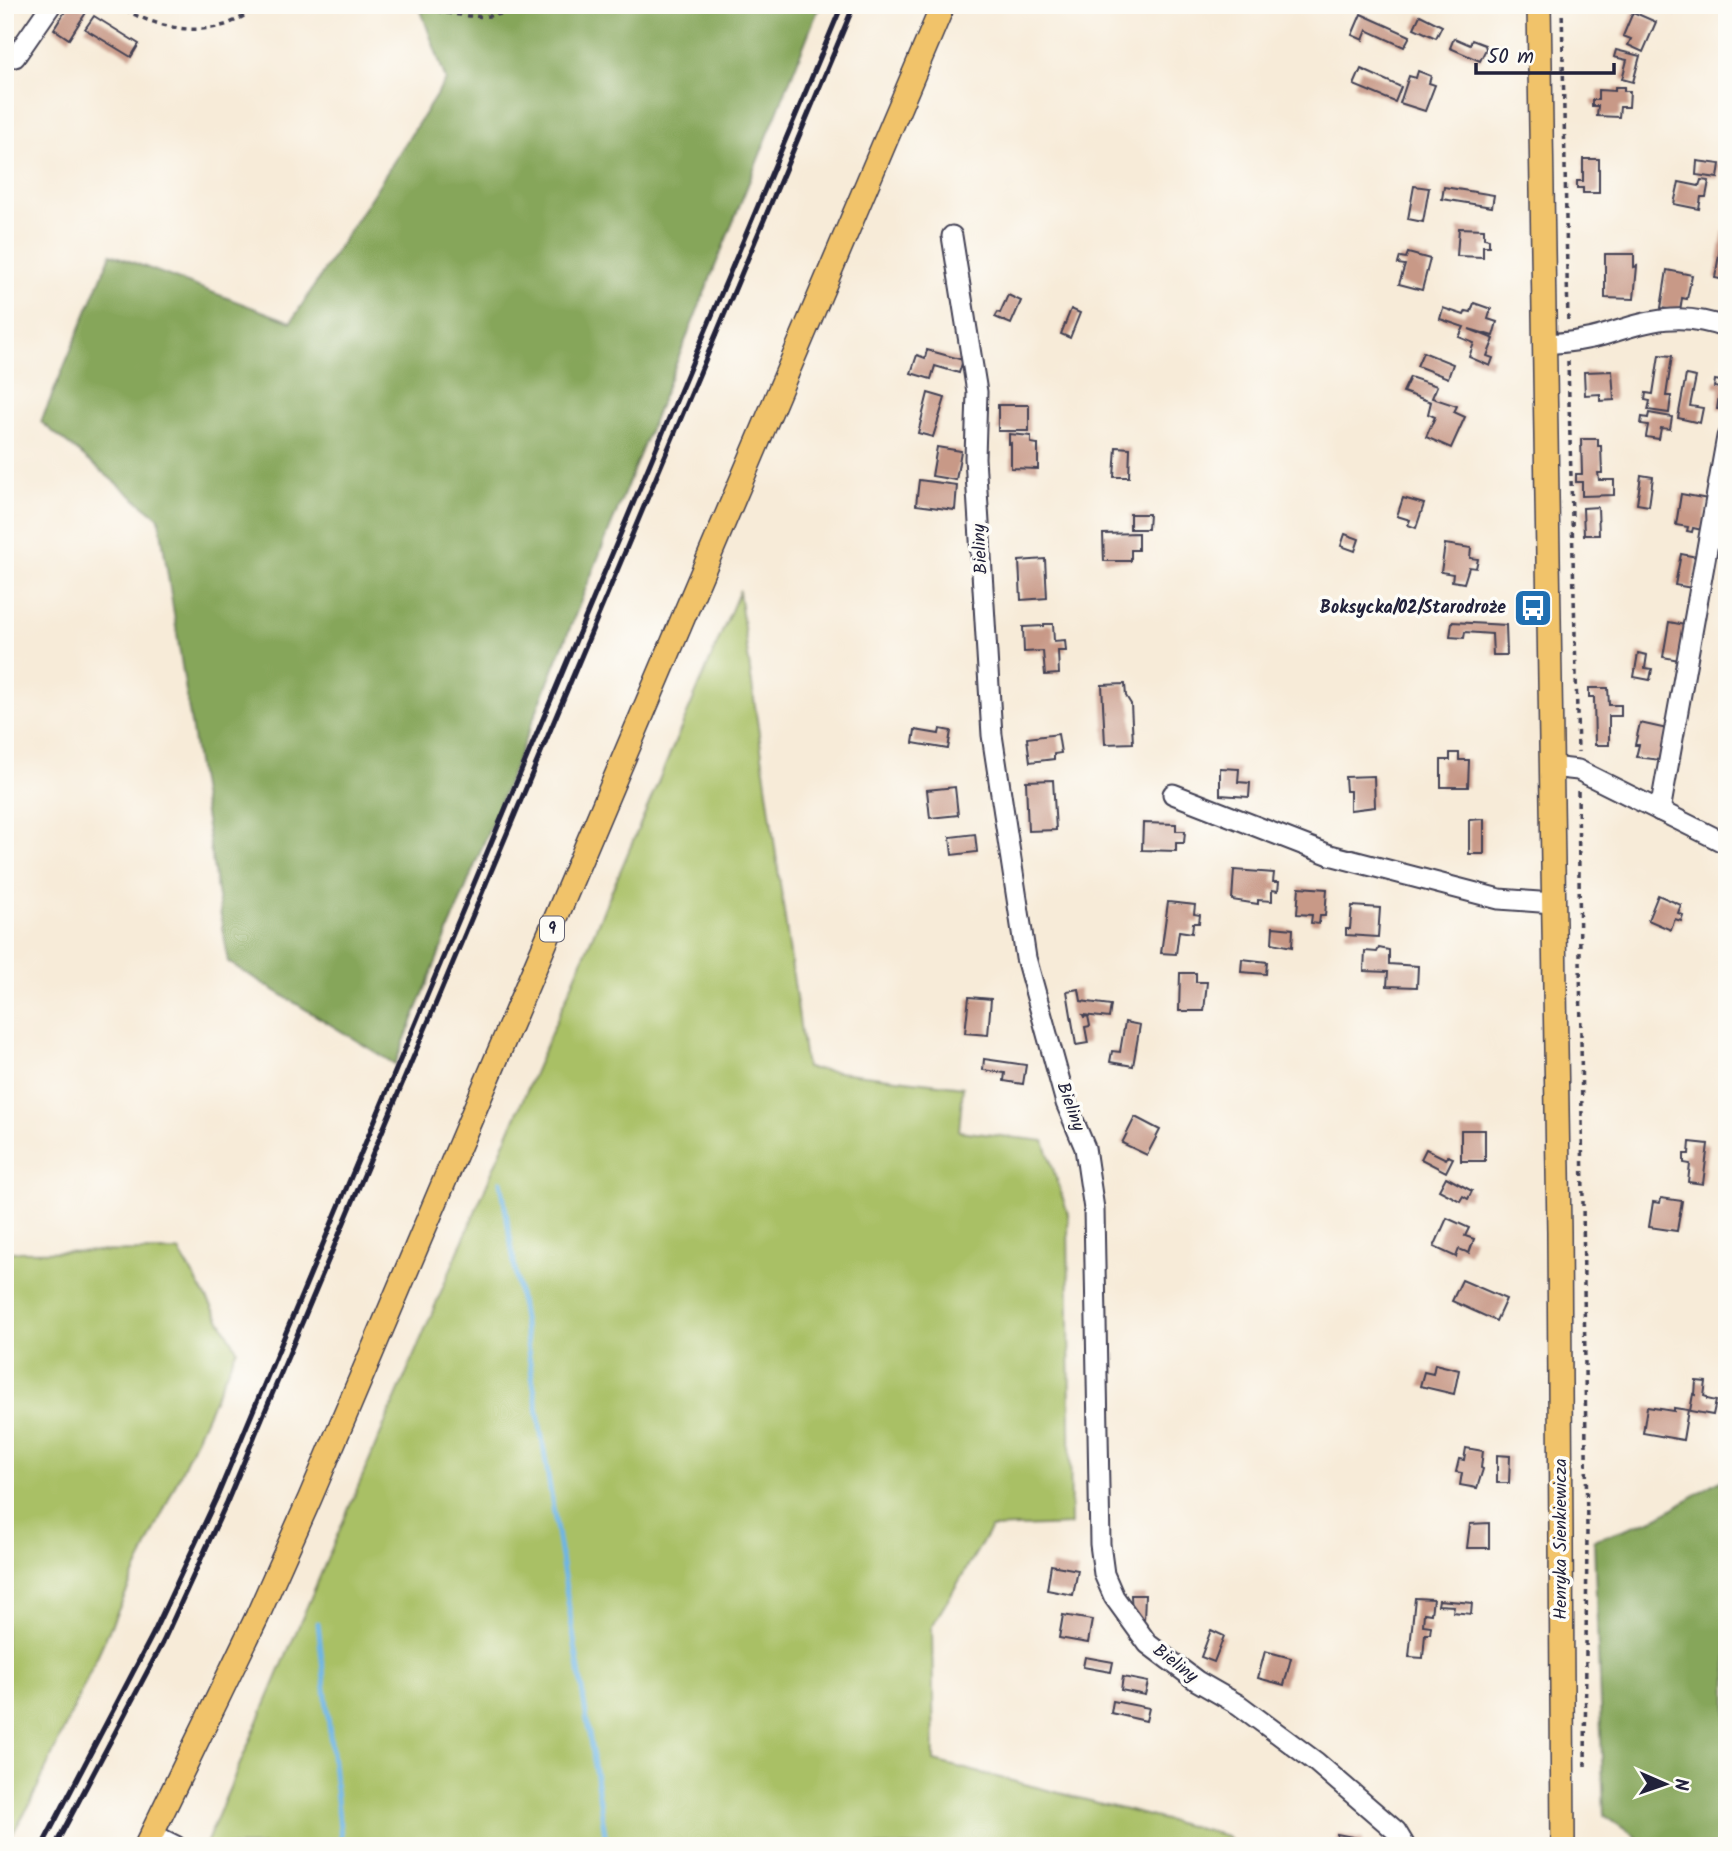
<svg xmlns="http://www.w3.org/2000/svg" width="1732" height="1851" viewBox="0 0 1732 1851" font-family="Kalam,sans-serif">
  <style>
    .green { fill: #a9c065; stroke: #667150; stroke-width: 2 }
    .forest { fill: #86a65a; stroke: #54644a; stroke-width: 2 }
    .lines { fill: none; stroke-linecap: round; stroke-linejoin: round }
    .stream { stroke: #6db5e4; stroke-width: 5 }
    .building { fill: #c89987 }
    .minor-casing { stroke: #424053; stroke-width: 23 }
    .major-casing { stroke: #424053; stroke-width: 26 }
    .path { stroke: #424053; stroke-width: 3.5; stroke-dasharray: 5 5; stroke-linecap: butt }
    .minor { stroke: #fff; stroke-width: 19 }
    .major { stroke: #f1c36a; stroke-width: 23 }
    .rail { stroke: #22223b; stroke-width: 5 }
    .labels { text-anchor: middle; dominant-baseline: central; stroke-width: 7; stroke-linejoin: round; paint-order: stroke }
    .shield { fill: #fdfcf7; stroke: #646373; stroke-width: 2 }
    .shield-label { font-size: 16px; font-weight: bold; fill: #22223b }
    .street-label { font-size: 18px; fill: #22223b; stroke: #fdfcf7 }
    .poi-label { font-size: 18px; font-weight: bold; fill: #22223b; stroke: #fdfcf7; text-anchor: end }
  </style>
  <rect width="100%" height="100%" fill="#fdfcf7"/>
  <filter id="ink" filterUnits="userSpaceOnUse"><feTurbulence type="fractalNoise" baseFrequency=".0143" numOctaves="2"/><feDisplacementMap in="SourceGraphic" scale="14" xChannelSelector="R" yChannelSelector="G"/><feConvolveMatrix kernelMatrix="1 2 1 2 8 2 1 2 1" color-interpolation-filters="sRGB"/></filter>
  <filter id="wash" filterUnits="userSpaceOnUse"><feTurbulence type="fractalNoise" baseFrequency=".00686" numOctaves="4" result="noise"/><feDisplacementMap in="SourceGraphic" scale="28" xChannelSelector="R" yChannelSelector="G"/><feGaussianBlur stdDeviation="1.57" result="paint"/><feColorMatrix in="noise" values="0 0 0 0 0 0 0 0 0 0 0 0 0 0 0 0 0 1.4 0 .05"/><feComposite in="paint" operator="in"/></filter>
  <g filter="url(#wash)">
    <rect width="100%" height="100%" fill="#f7ebd8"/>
    <g class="green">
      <polygon points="739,592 806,1068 963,1087 959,1131 1044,1141 1068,1214 1071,1525 991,1528 932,1626 934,1761 1227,1836 1236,1846 205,1846"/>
      <polygon points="179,1251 237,1349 30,1804 5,1846 5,1252"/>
    </g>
    <g class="forest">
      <polygon points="419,5 820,5 395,1064 228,962 159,518 41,422 111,254 291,322 446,80"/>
      <polygon points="1727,1476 1727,1846 1649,1846 1604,1815 1594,1540 1658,1517"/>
    </g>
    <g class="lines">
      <g class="stream">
        <polyline points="501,1181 607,1846"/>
        <polyline points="318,1623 342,1846"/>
      </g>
    </g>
    <g id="blocks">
      <g class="building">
        <polygon points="69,5 78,5 87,11 69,39 54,29"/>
        <polygon points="1659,5 1675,5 1672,13 1658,7"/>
        <polygon points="1633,12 1656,22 1643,52 1628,45 1631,39 1623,36"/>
        <polygon points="1361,14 1410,36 1404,47 1367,30 1363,40 1352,35"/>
        <polygon points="1420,15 1442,26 1436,38 1414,28"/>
        <polygon points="94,16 139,44 131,57 85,29"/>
        <polygon points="1454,38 1470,45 1472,40 1485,45 1486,49 1480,61 1450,48"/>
        <polygon points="1616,50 1640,56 1633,82 1622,79 1627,60 1614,57"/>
        <polygon points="1361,69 1401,87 1395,102 1354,85"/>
        <polygon points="1418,71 1431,76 1429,83 1435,85 1425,111 1400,103 1409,76 1416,78"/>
        <polygon points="1615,87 1624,87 1624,91 1630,91 1629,107 1620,107 1619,117 1597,116 1598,106 1592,106 1592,100 1598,100 1598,90 1615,91"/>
        <polygon points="1583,159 1599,159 1599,193 1583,193 1583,188 1577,188 1577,181 1583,181"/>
        <polygon points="1697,161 1720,164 1718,178 1696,175"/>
        <polygon points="1701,180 1709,181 1706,197 1701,197 1699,209 1674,204 1679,182 1699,186"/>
        <polygon points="1414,186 1429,188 1423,222 1408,219"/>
        <polygon points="1444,187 1494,195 1492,207 1442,199"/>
        <polygon points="1459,228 1484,229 1484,238 1489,239 1489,246 1483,246 1483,257 1457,256"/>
        <polygon points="1723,231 1727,231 1725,280 1715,278"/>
        <polygon points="1408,253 1430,259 1422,290 1399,284 1405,265 1398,264 1400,257 1406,258"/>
        <polygon points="1605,254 1634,254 1634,267 1637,266 1634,299 1605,298"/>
        <polygon points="1667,270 1692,275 1687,299 1682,298 1680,311 1661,308"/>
        <polygon points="1008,295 1021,301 1011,324 995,317 998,312 1000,313"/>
        <polygon points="1474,303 1491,309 1488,319 1497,322 1493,336 1469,329 1494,339 1487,356 1493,358 1490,366 1469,357 1474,343 1459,337 1464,327 1440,319 1443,308 1464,315 1466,311 1471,312"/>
        <polygon points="1071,309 1080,313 1070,338 1061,334"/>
        <polygon points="927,350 963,360 959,373 935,366 931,379 911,373 917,355 925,358"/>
        <polygon points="1423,352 1453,364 1448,378 1417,366"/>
        <polygon points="1659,355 1672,356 1666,396 1671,396 1669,413 1648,410 1650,401 1645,400 1646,393 1653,394"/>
        <polygon points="1612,371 1614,400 1600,401 1600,394 1585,395 1584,372"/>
        <polygon points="1686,375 1696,377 1690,406 1703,408 1700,423 1678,418"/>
        <polygon points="1410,377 1437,386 1432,398 1457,406 1454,412 1465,417 1451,448 1426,437 1435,417 1428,414 1431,402 1403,392"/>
        <polygon points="1715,380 1727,382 1727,410 1717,409 1720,388 1714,387"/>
        <polygon points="928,393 945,398 933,437 918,433"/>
        <rect x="998" y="405" width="31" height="26"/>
        <polygon points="1649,413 1672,417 1670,429 1661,428 1659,439 1646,437 1648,425 1641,424 1642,417 1648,418"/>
        <polygon points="1009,434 1031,436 1031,443 1038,444 1038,469 1011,468 1011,443 1009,444"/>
        <polygon points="1581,439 1598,439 1598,446 1601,446 1602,473 1598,473 1599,480 1614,480 1614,495 1582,496 1582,482 1576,482 1576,474 1582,474"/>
        <polygon points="937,447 961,451 956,480 932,476"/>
        <polygon points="1116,447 1130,448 1129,477 1114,477"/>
        <polygon points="1641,475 1653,477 1649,506 1637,504"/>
        <polygon points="919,480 957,485 955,510 916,505"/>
        <polygon points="1681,494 1708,499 1702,530 1693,528 1692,532 1687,531 1688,527 1676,525"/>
        <polygon points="1403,498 1424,504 1416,528 1408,525 1410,520 1397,516"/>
        <polygon points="1598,507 1599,535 1584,535 1583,508"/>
        <polygon points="1130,514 1149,514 1148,529 1130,529"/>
        <polygon points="1138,533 1138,550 1131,550 1131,561 1104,561 1103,534"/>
        <polygon points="1345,534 1359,539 1355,551 1341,546"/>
        <polygon points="1445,544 1471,548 1470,558 1478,559 1476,568 1469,567 1464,583 1452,581 1453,574 1441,572"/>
        <polygon points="1681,554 1697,557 1692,588 1675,585"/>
        <polygon points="1045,559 1047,598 1021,600 1019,561"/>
        <polygon points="1452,622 1506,625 1507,655 1493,655 1492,634 1465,632 1464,638 1450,637"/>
        <polygon points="1669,622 1685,625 1679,660 1663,657"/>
        <polygon points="1044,624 1053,624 1054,641 1065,640 1066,651 1058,651 1059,674 1045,675 1043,651 1024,652 1023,627 1044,626"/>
        <polygon points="1638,653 1647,655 1645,668 1652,669 1650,680 1634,677"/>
        <polygon points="1125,684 1126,696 1131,704 1133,743 1105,744 1102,685"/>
        <polygon points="1589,688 1608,688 1609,705 1621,705 1621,716 1609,716 1609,745 1595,745 1594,697 1589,697"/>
        <polygon points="1640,723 1667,729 1660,760 1636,757 1639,745 1635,745"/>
        <polygon points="940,729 951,731 948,749 913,743 915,730 939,734"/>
        <polygon points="1058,734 1061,753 1054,754 1054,759 1030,762 1027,738"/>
        <polygon points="1450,753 1459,753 1459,760 1469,760 1468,787 1441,787 1441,760 1450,760"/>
        <polygon points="1220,768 1239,769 1238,782 1250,783 1249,797 1220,795"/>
        <polygon points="1374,776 1375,807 1350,810 1350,791 1346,791 1345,777"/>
        <polygon points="1053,780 1056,830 1028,831 1026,781"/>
        <polygon points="955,787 958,815 930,818 927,790"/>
        <polygon points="1484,819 1484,854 1469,854 1469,820"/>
        <polygon points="1143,823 1176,824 1176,831 1185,831 1184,843 1176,843 1176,851 1142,850"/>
        <polygon points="975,834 977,852 952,855 950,837"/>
        <polygon points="1234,870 1274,873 1273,882 1279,882 1278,891 1272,890 1272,901 1258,900 1258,904 1232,900"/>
        <polygon points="1299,887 1327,889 1325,916 1320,916 1319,924 1311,923 1312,915 1297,914"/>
        <polygon points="1658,895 1681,905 1678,913 1683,915 1681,921 1675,919 1671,930 1648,920"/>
        <polygon points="1168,902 1195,905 1194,914 1200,915 1199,923 1193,923 1192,933 1179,931 1176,954 1161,953"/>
        <polygon points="1352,906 1380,908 1378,937 1346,935 1346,929 1350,929"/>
        <polygon points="1273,927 1293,929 1292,947 1272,943"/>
        <polygon points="1379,948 1389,950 1389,964 1418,966 1417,987 1387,986 1388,972 1364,971 1365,951 1377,952"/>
        <polygon points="1242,959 1267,962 1266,974 1241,972"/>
        <polygon points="1180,973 1196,973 1196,982 1207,982 1204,1011 1179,1011"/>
        <polygon points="1079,989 1081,1001 1111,1005 1109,1018 1083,1015 1084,1017 1088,1016 1090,1026 1085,1027 1088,1043 1076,1045 1067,991"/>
        <polygon points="969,997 991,999 988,1035 965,1033"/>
        <polygon points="1125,1022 1140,1025 1133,1066 1110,1062 1112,1051 1120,1052"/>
        <polygon points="984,1059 1026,1065 1023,1084 1004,1081 1005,1073 983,1070"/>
        <polygon points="1135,1117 1160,1130 1147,1155 1122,1143"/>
        <rect x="1461" y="1130" width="24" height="31"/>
        <polygon points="1690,1142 1708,1144 1703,1184 1688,1182 1690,1164 1684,1163 1684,1154 1689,1154"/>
        <polygon points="1426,1149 1446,1159 1448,1156 1453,1158 1446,1172 1421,1159"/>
        <polygon points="1446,1177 1472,1191 1468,1199 1463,1196 1460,1201 1439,1190"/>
        <polygon points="1661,1198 1682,1201 1677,1231 1649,1227 1653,1202 1660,1203"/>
        <polygon points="1447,1218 1469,1228 1465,1236 1474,1239 1469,1253 1459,1249 1456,1257 1434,1247"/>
        <polygon points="1462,1280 1506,1299 1496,1321 1452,1301"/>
        <polygon points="1435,1364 1459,1370 1454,1394 1420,1386 1424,1372 1433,1374"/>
        <polygon points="1696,1381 1706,1382 1704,1396 1707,1397 1707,1399 1716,1401 1713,1415 1690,1411 1693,1394 1695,1395"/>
        <polygon points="1647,1407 1674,1411 1674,1408 1688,1410 1683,1440 1643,1433"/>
        <polygon points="1466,1448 1483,1451 1481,1468 1483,1469 1477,1488 1460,1485 1462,1473 1456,1472 1459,1459 1464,1460"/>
        <polygon points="1497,1455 1510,1456 1509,1483 1497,1483"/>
        <polygon points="1489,1523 1489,1548 1467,1548 1470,1524"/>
        <polygon points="1051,1565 1078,1570 1073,1595 1047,1590"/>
        <polygon points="1131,1595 1145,1595 1144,1620 1136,1620 1132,1614"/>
        <polygon points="1415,1598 1433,1599 1431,1614 1424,1613 1423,1625 1431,1626 1430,1634 1425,1634 1423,1658 1409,1657"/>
        <polygon points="1439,1600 1472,1603 1471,1614 1453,1612 1454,1606 1438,1605"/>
        <polygon points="1063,1615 1092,1620 1088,1643 1059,1638"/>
        <polygon points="1211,1630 1224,1636 1214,1662 1201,1657"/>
        <polygon points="1265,1651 1291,1658 1284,1685 1258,1678"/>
        <polygon points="1085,1657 1113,1662 1111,1672 1083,1667"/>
        <polygon points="1123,1677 1148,1682 1145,1695 1121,1690"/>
        <polygon points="1113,1701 1149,1708 1146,1721 1111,1713"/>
        <polygon points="1337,1834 1363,1839 1362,1846 1329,1846 1330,1841 1336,1842"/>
      </g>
    </g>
  </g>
  <g filter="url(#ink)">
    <use href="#blocks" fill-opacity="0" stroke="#424053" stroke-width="2"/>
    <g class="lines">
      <g class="minor-casing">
        <g id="minor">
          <polyline points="15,57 51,5"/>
          <polyline points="952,236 977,392 975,458 992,735 1026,958 1066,1103 1085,1148 1094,1209 1100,1544 1104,1574 1114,1597 1148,1644 1197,1681 1239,1705 1316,1762 1396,1831 1405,1846"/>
          <path d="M1544 344C1564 343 1584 341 1604 335 1648 321 1680 310 1727 328"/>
          <polyline points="1551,767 1578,770 1727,844"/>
          <polyline points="1173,794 1330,855 1499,899 1553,903"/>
          <polyline points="1660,811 1727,437"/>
          <polyline points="152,1834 176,1846"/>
        </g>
      </g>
      <g class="major-casing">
        <g id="major">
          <polyline points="1539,5 1559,1232 1563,1846"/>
          <polyline points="146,1846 257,1617 310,1498 943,5"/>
        </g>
      </g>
      <g class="path">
        <path d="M116 5C149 24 187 36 225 25 238 20 251 12 264 5"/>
        <path d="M407 5C438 10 493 28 516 5"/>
        <polyline points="1562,5 1568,325"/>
        <polyline points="1568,361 1578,752"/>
        <polyline points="1578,791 1587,1530 1585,1770"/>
      </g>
      <use href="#minor" class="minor"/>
      <use href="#major" class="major"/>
      <g class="rail">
        <polyline points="42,1846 153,1634 217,1497 842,5"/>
        <polyline points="55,1846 163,1642 227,1502 854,5"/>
      </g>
    </g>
  </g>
  <defs>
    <g id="bus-square" transform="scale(2.0125)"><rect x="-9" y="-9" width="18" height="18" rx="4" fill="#1f6fb2" stroke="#fdfcf7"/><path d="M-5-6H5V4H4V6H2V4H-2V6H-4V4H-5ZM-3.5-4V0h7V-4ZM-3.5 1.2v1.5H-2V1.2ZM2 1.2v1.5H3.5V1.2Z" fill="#fff"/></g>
  </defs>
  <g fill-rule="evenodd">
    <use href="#bus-square" x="1533" y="608"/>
  </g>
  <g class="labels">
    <rect class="shield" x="540" y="916.5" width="24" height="25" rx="5"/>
    <g class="shield-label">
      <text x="552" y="929">9</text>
    </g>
    <g class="street-label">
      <text transform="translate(981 549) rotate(-93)">Bieliny</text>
      <text transform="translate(1070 1107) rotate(70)">Bieliny</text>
      <text transform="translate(1561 1539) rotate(-90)">Henryka Sienkiewicza</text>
      <text transform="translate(1175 1664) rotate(37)">Bieliny</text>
    </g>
    <g class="poi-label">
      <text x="1506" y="608">Boksycka/02/Starodroże</text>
    </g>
  </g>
  <rect width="1732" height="1851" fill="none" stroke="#fdfcf7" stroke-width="28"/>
  <g transform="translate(1665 1784) rotate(92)" stroke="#fdfcf7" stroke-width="5" paint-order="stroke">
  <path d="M0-5L12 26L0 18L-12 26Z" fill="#22223b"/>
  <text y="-10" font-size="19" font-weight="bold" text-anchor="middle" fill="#22223b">N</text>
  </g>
  <path d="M1476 63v10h138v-10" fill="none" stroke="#22223b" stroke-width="3.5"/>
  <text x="1487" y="63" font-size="21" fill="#22223b" stroke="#fdfcf7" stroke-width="5" paint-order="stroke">50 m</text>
</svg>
